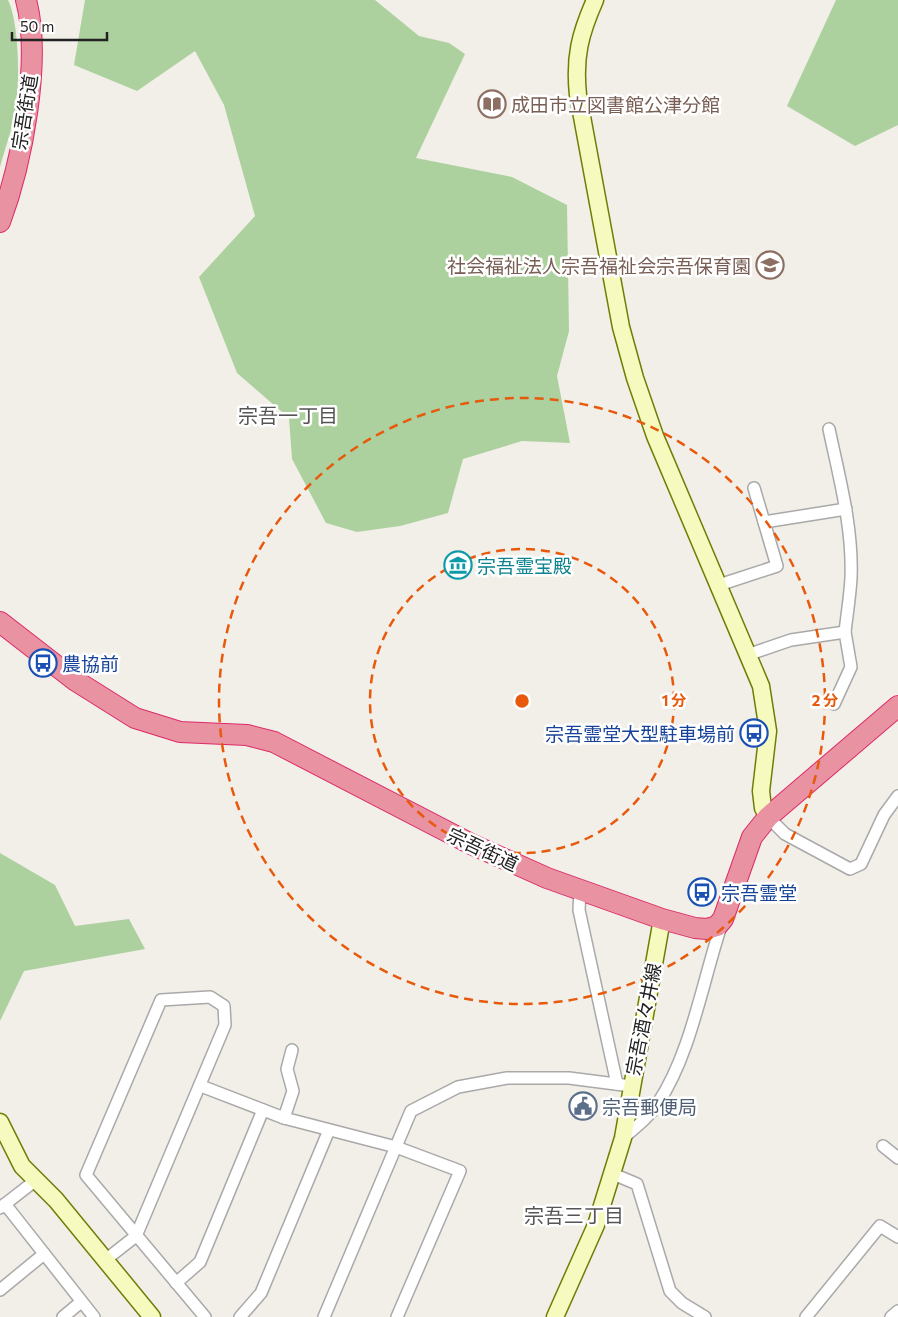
<svg xmlns="http://www.w3.org/2000/svg" width="898" height="1317" viewBox="0 0 898 1317" font-family="Commissioner,'Noto Sans JP',sans-serif">
  <style>
    .forest { fill: #add19e }
    .lines { fill: none; stroke-linecap: round; stroke-linejoin: round }
    .street-casing { stroke: #a9a9a9; stroke-width: 14 }
    .secondary-casing { stroke: #707d05; stroke-width: 19 }
    .highway-casing { stroke: #dc2a67; stroke-width: 22 }
    .street { stroke: #fff; stroke-width: 11 }
    .secondary { stroke: #f7fabf; stroke-width: 16 }
    .highway { stroke: #e892a2; stroke-width: 20 }
    .ring { fill: none; stroke: #e8590c; stroke-width: 2.5; stroke-dasharray: 9 6 }
    .labels { text-anchor: middle; dominant-baseline: central; stroke-width: 5; stroke-linejoin: round; paint-order: stroke }
    .education-label { font-size: 19px; fill: #785e54; stroke: #fff; text-anchor: start }
    .street-label { font-size: 19px; fill: #222; stroke: #fff }
    .culture-label { font-size: 19px; fill: #0d838f; stroke: #fff; text-anchor: start }
    .transit-label { font-size: 19px; fill: #164399; stroke: #fff; text-anchor: start }
    .service-label { font-size: 19px; fill: #4e5e75; stroke: #fff; text-anchor: start }
    .neighbourhood-label { font-size: 20px; fill: #555; stroke: #fff }
    .centre { fill: #e8590c; stroke: #fff; stroke-width: 2.5 }
    .ring-label { font-size: 15px; text-anchor: middle; font-weight: bold; fill: #e8590c; stroke: #fff; stroke-width: 5; stroke-linejoin: round; paint-order: stroke }
  </style>
  <rect width="100%" height="100%" fill="#f2efe9"/>
  <g class="forest">
    <path d="M0 0H8C19 22 20 82 16 107 13 127 5 148 0 167Z"/>
    <polygon points="85,0 375,0 419,36 449,43 465,54 416,158 512,177 567,205 569,331 557,376 570,443 522,441 463,459 448,513 400,526 357,532 326,523 292,459 289,418 237,373 199,277 255,216 224,105 195,51 137,91 74,65"/>
    <polygon points="836,0 898,0 898,125 855,146 787,106"/>
    <polygon points="0,853 55,885 75,926 129,919 145,949 24,971 0,1021"/>
  </g>
  <g class="lines">
    <g class="street-casing">
      <g id="street">
        <polyline points="764,522 846,509"/>
        <polyline points="719,585 777,566 754,488"/>
        <path d="M750 654 791 640 845 632C847 614 850 596 851 578 853 527 839 477 829 429"/>
        <polyline points="834,704 851,667 845,632"/>
        <polyline points="768,817 785,834 850,869 861,864 884,815 898,796"/>
        <polyline points="580,890 579,910 617,1084"/>
        <polyline points="201,1086 284,1118 396,1147 460,1171 397,1317"/>
        <polyline points="284,1118 293,1091 287,1069 292,1050"/>
        <path d="M623 1138C636 1127 649 1117 658 1103 691 1054 703 979 722 923"/>
        <polyline points="883,1146 898,1158"/>
        <polyline points="613,1174 637,1184 670,1291 682,1303 705,1317"/>
        <polyline points="5,1204 94,1317"/>
        <polyline points="0,1208 36,1180"/>
        <polyline points="104,1261 136,1236 225,1025 224,1006 210,997 161,1000 86,1175 205,1317"/>
        <polyline points="176,1283 200,1262 263,1110"/>
        <polyline points="0,1290 44,1254"/>
        <polyline points="63,1317 81,1302"/>
        <polyline points="240,1317 261,1293 329,1130"/>
        <polyline points="324,1317 411,1111 458,1087 507,1078 569,1078 631,1086"/>
        <polyline points="806,1317 880,1226 898,1237"/>
        <polyline points="891,1317 898,1311"/>
      </g>
    </g>
    <g class="secondary-casing">
      <g id="secondary">
        <path d="M595 0C580 34 574 57 578 95L621 327 635 378 655 436 761 686 768 731 761 791 763 808 768 817"/>
        <polyline points="0,1122 22,1166 56,1200 152,1317"/>
        <polyline points="555,1317 596,1225 623,1138 662,919"/>
      </g>
    </g>
    <g class="highway-casing">
      <g id="highway">
        <path d="M0 222C22 163 42 60 26 0"/>
        <polyline points="0,622 76,681 135,718 180,732 247,735 274,742 471,844 547,878 662,919 695,928 707,929 717,926 723,919 752,837 768,817 898,706"/>
      </g>
    </g>
    <use href="#street" class="street"/>
    <use href="#secondary" class="secondary"/>
    <use href="#highway" class="highway"/>
  </g>
  <g class="ring">
    <circle cx="522" cy="701" r="152"/>
    <circle cx="522" cy="701" r="303"/>
  </g>
  <defs>
    <g id="library-ring" transform="scale(1.4375)"><circle r="9.5" fill="#fff" stroke="#8d6e63" stroke-width="1.5"/><path d="M-6-4Q-3-5.5-.7-3.5V5Q-3 3-6 4ZM6-4Q3-5.5 .7-3.5V5Q3 3 6 4Z" fill="#8d6e63"/></g>
    <g id="school-ring" transform="scale(1.4375)"><circle r="9.5" fill="#fff" stroke="#8d6e63" stroke-width="1.5"/><path d="M0-5L7-2L0 1L-7-2ZM-4 1L0 2.5L4 1V4Q0 6-4 4Z" fill="#8d6e63"/></g>
    <g id="museum-ring" transform="scale(1.4375)"><circle r="9.5" fill="#fff" stroke="#0f9aa8" stroke-width="1.5"/><path d="M0-6L6-3V-2H-6V-3ZM-5-1h2V3h-2ZM-1-1h2V3h-2ZM3-1h2V3H3ZM-6 4H6V6H-6Z" fill="#0f9aa8"/></g>
    <g id="bus-ring" transform="scale(1.4375)"><circle r="9.5" fill="#fff" stroke="#1a4fb4" stroke-width="1.5"/><path d="M-5-6H5V4H4V6H2V4H-2V6H-4V4H-5ZM-3.5-4V0h7V-4ZM-3.5 1.2v1.5H-2V1.2ZM2 1.2v1.5H3.5V1.2Z" fill="#1a4fb4"/></g>
    <g id="civic-ring" transform="scale(1.4375)"><circle r="9.5" fill="#fff" stroke="#5c6f8a" stroke-width="1.5"/><path d="M-.6-6.5H3V-4.5H.6V-3L4-1V1h2V6H-6V1h2V-1L-.6-3ZM-1.2 2.5V6h2.4V2.5Z" fill="#5c6f8a"/></g>
  </defs>
  <g fill-rule="evenodd">
    <use href="#library-ring" x="492" y="104"/>
    <use href="#school-ring" x="770" y="265"/>
    <use href="#museum-ring" x="458" y="565"/>
    <use href="#bus-ring" x="43" y="663"/>
    <use href="#bus-ring" x="754" y="733"/>
    <use href="#bus-ring" x="702" y="892"/>
    <use href="#civic-ring" x="583" y="1106"/>
  </g>
  <g class="labels">
    <g class="education-label">
      <text x="511" y="104">成田市立図書館公津分館</text>
      <text x="751" y="265" text-anchor="end">社会福祉法人宗吾福祉会宗吾保育園</text>
    </g>
    <g class="street-label">
      <text transform="translate(24 112) rotate(-81)">宗吾街道</text>
      <text transform="translate(483 849) rotate(25)">宗吾街道</text>
      <text transform="translate(643 1019) rotate(-79)">宗吾酒々井線</text>
    </g>
    <g class="culture-label">
      <text x="477" y="565">宗吾霊宝殿</text>
    </g>
    <g class="transit-label">
      <text x="62" y="663">農協前</text>
      <text x="735" y="733" text-anchor="end">宗吾霊堂大型駐車場前</text>
      <text x="721" y="892">宗吾霊堂</text>
    </g>
    <g class="service-label">
      <text x="602" y="1106">宗吾郵便局</text>
    </g>
    <g class="neighbourhood-label">
      <text x="288" y="415">宗吾一丁目</text>
      <text x="574" y="1215">宗吾三丁目</text>
    </g>
  </g>
  <circle cx="522" cy="701" r="8" class="centre"/>
  <g class="ring-label">
    <text x="674" y="706">1 分</text>
    <text x="825" y="706">2 分</text>
  </g>
  <path d="M12 32v8h95v-8" fill="none" stroke="#222222" stroke-width="2.5"/>
  <text x="20" y="32" font-size="15" fill="#222222" stroke="#ffffff" stroke-width="4" paint-order="stroke">50 m</text>
</svg>
